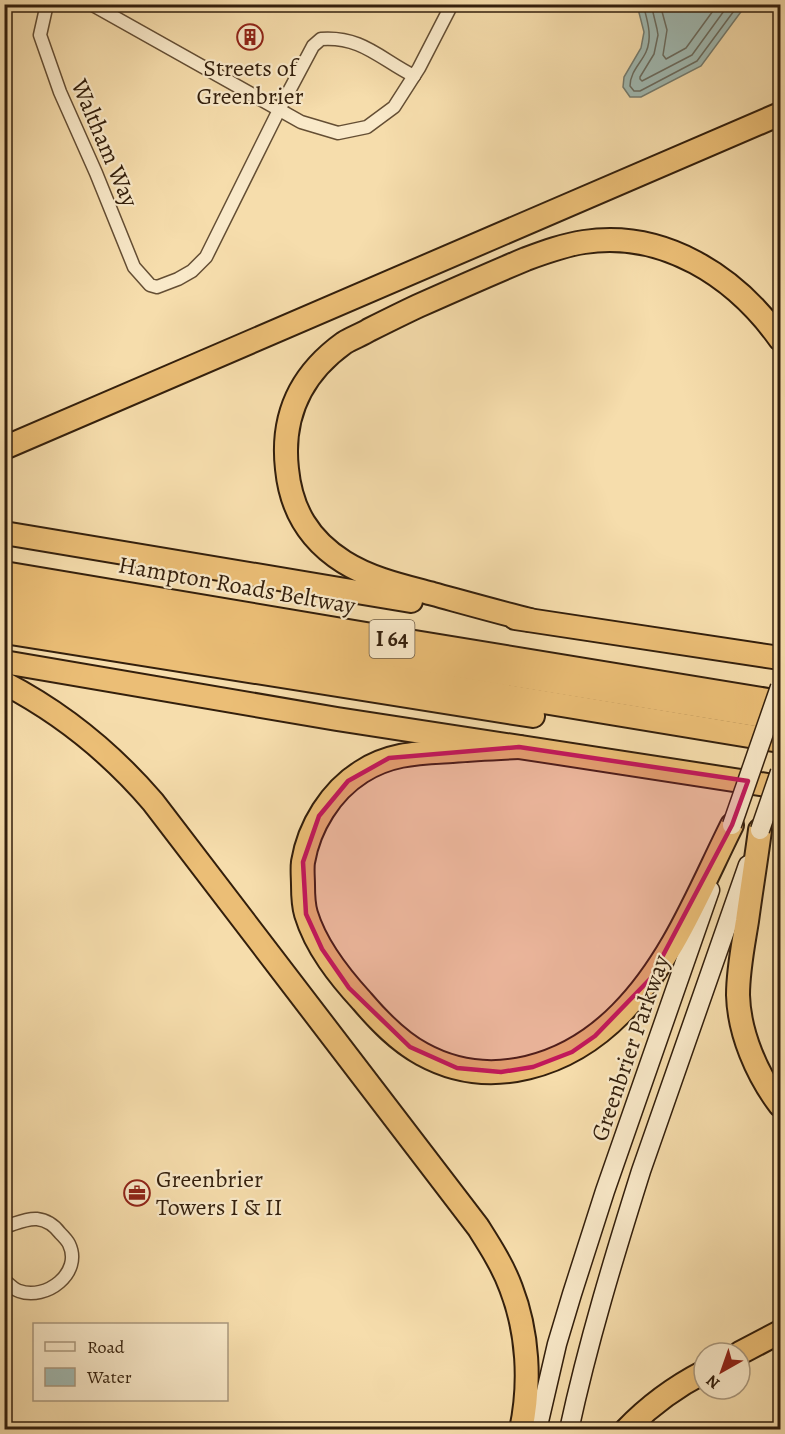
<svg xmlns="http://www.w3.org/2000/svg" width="785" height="1434" viewBox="0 0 785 1434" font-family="Alegreya,serif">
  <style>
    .water { fill: #a0bab3; stroke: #747c70; stroke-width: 1.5 }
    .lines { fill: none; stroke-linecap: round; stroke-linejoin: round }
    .shore { stroke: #6a6c60; stroke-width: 1.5 }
    .street-casing { stroke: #644e34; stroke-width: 15 }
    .secondary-casing { stroke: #331f0c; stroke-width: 21 }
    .highway-casing { stroke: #331f0c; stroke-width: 26 }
    .street { stroke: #f9e9c9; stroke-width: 12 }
    .secondary { stroke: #f9e9c9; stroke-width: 18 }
    .highway { stroke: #ebbe76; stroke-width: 22 }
    .secondary-bridge-casing { stroke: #331f0c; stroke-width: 21; stroke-linecap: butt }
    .secondary-bridge { stroke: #f9e9c9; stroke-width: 18 }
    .marked { fill: #c2185b; fill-opacity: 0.2; stroke: #c2185b; stroke-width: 4.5; stroke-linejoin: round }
    .labels { text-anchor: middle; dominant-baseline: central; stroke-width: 4.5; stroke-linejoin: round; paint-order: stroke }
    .shield { fill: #f9e9c9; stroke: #6e5c45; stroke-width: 1.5 }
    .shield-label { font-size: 22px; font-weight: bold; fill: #331f0c }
    .poi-label { font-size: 24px; fill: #331f0c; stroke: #f9e9c9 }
    .street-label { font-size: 24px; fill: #331f0c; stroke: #f9e9c9 }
  </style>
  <rect width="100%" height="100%" fill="#f6ddac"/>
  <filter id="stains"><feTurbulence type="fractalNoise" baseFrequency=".00333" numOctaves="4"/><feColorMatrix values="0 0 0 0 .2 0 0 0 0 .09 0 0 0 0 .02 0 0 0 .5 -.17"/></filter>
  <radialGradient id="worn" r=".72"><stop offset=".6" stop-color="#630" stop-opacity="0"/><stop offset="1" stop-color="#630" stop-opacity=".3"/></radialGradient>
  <polygon class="water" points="637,5 637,4 746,5 701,66 641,97 630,97 623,87 624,77 641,48 644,32"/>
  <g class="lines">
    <g class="shore">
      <path d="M643 4C647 20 653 36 646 52 641 63 630 72 630 86L634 91H640L697 61 739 4"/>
      <polyline points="651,4 657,29 658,35 654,54 640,77 640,79 642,81 692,55 729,4"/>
      <polyline points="660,4 667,30 663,55 666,59 686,48 718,4"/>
    </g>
    <g class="street-casing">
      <g id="street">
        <path d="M47 4 40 35 60 92 96 173 134 267 150 285 157 287 178 279 192 271 206 257 279 110 313 46 321 39C362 36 380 59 414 76"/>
        <polyline points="91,4 301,122 338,133 367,127 394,107 419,68 452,4"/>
        <path d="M4 1227C15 1224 26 1218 37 1219 46 1220 54 1225 60 1233 63 1236 67 1240 69 1244 83 1273 46 1301 19 1291 13 1289 9 1284 4 1280"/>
      </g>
    </g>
    <g class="secondary-casing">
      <g id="secondary">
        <polyline points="537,1430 557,1344 572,1294 605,1191 710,890"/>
        <path d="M569 1430C588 1342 614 1257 641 1171L748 865"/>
      </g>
    </g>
    <g class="highway-casing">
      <g id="highway">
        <polyline points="4,448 780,114"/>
        <polyline points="4,533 411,601"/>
        <polyline points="4,573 378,636 780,702"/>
        <path d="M4 593C263 633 522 678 780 719"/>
        <polyline points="4,613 780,741"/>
        <polyline points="515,618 780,658"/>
        <path d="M530 620C498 612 466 603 433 594 403 586 371 579 344 562 309 540 291 510 287 469 281 416 301 374 344 343 352 338 361 335 369 330 385 322 401 314 418 306 454 290 490 274 526 259 545 252 564 245 584 242 664 230 735 276 780 339"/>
        <polyline points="4,632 533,716"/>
        <polyline points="4,662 337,719 780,787"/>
        <path d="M4 683C62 713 111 753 153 802L478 1227C490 1246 503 1266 511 1288 528 1332 531 1383 521 1430"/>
        <path d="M519 747C497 748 475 749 452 751 419 753 390 753 361 772 331 791 309 826 303 862 302 869 303 878 303 885 303 895 303 904 306 914 316 947 339 976 362 1001 379 1021 398 1041 422 1054 491 1092 569 1066 621 1013 672 962 700 889 732 825"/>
        <path d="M760 830C756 861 751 891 747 921 743 946 738 970 738 995 739 1033 757 1075 780 1105"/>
        <polyline points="740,1353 780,1332"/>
        <path d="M626 1430C649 1406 675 1387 704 1372"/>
      </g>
    </g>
    <use href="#street" class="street"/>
    <use href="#secondary" class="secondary"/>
    <use href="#highway" class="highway"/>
    <g class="secondary-bridge-casing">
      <g id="secondary-bridge">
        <polyline points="732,825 780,687"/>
        <polyline points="760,830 780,772"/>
      </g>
    </g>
    <use href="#secondary-bridge" class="secondary-bridge"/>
  </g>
  <path class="marked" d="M519 747 748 781 732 825 651 978 595 1036 572 1052 533 1067 501 1072 457 1068 410 1047 349 988 322 949 306 914 303 862 319 816 348 781 389 758Z"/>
  <defs>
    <g id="building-ring" transform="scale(1.35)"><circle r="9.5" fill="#f9e9c9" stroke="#8f2418" stroke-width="1.5"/><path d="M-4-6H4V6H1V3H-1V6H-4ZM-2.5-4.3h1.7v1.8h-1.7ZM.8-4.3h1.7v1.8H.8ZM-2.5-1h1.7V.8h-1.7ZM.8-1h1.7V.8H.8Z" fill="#8f2418"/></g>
    <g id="office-ring" transform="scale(1.35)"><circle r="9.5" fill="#f9e9c9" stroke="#8f2418" stroke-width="1.5"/><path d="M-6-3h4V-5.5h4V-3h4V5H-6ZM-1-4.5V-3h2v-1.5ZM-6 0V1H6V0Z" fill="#8f2418"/></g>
  </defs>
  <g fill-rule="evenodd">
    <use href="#building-ring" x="250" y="37"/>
    <use href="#office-ring" x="137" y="1193"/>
  </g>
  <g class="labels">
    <rect class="shield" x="369.5" y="620" width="45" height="38" rx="4.5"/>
    <g class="shield-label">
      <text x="392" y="639">I 64</text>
    </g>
    <g class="poi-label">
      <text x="250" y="68">Streets of<tspan x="250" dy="28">Greenbrier</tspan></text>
      <text x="156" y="1179" text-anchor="start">Greenbrier<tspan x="156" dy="28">Towers I &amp; II</tspan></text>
    </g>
    <g class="street-label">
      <text transform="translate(105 143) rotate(67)">Waltham Way</text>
      <text transform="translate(237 585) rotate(10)">Hampton Roads Beltway</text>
      <text transform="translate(630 1048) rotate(-71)">Greenbrier Parkway</text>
    </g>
  </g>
  <rect width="785" height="1434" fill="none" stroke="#f6ddac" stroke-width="24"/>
  <rect x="6" y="6" width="773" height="1422" fill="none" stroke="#331f0c" stroke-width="3"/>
  <rect x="12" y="12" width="761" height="1410" fill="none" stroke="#331f0c" stroke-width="1.5"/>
  <rect x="33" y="1323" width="195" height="78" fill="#f9e9c9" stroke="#aa987d" stroke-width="1.5"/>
  <rect x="45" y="1342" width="30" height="9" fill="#f9e9c9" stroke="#aa987d" stroke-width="1.5"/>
  <text x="87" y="1353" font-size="18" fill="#331f0c">Road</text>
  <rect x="45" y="1368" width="30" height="18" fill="#a0bab3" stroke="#aa987d" stroke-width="1.5"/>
  <text x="87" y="1383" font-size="18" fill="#331f0c">Water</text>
  <g transform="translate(722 1371) rotate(220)"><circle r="28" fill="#f9e9c9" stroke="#aa987d" stroke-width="1.5"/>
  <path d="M0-4.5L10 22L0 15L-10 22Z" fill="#8f2418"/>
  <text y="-9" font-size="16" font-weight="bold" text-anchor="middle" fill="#331f0c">N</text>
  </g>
  <rect width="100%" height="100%" filter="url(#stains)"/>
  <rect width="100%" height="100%" fill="url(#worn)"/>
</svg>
